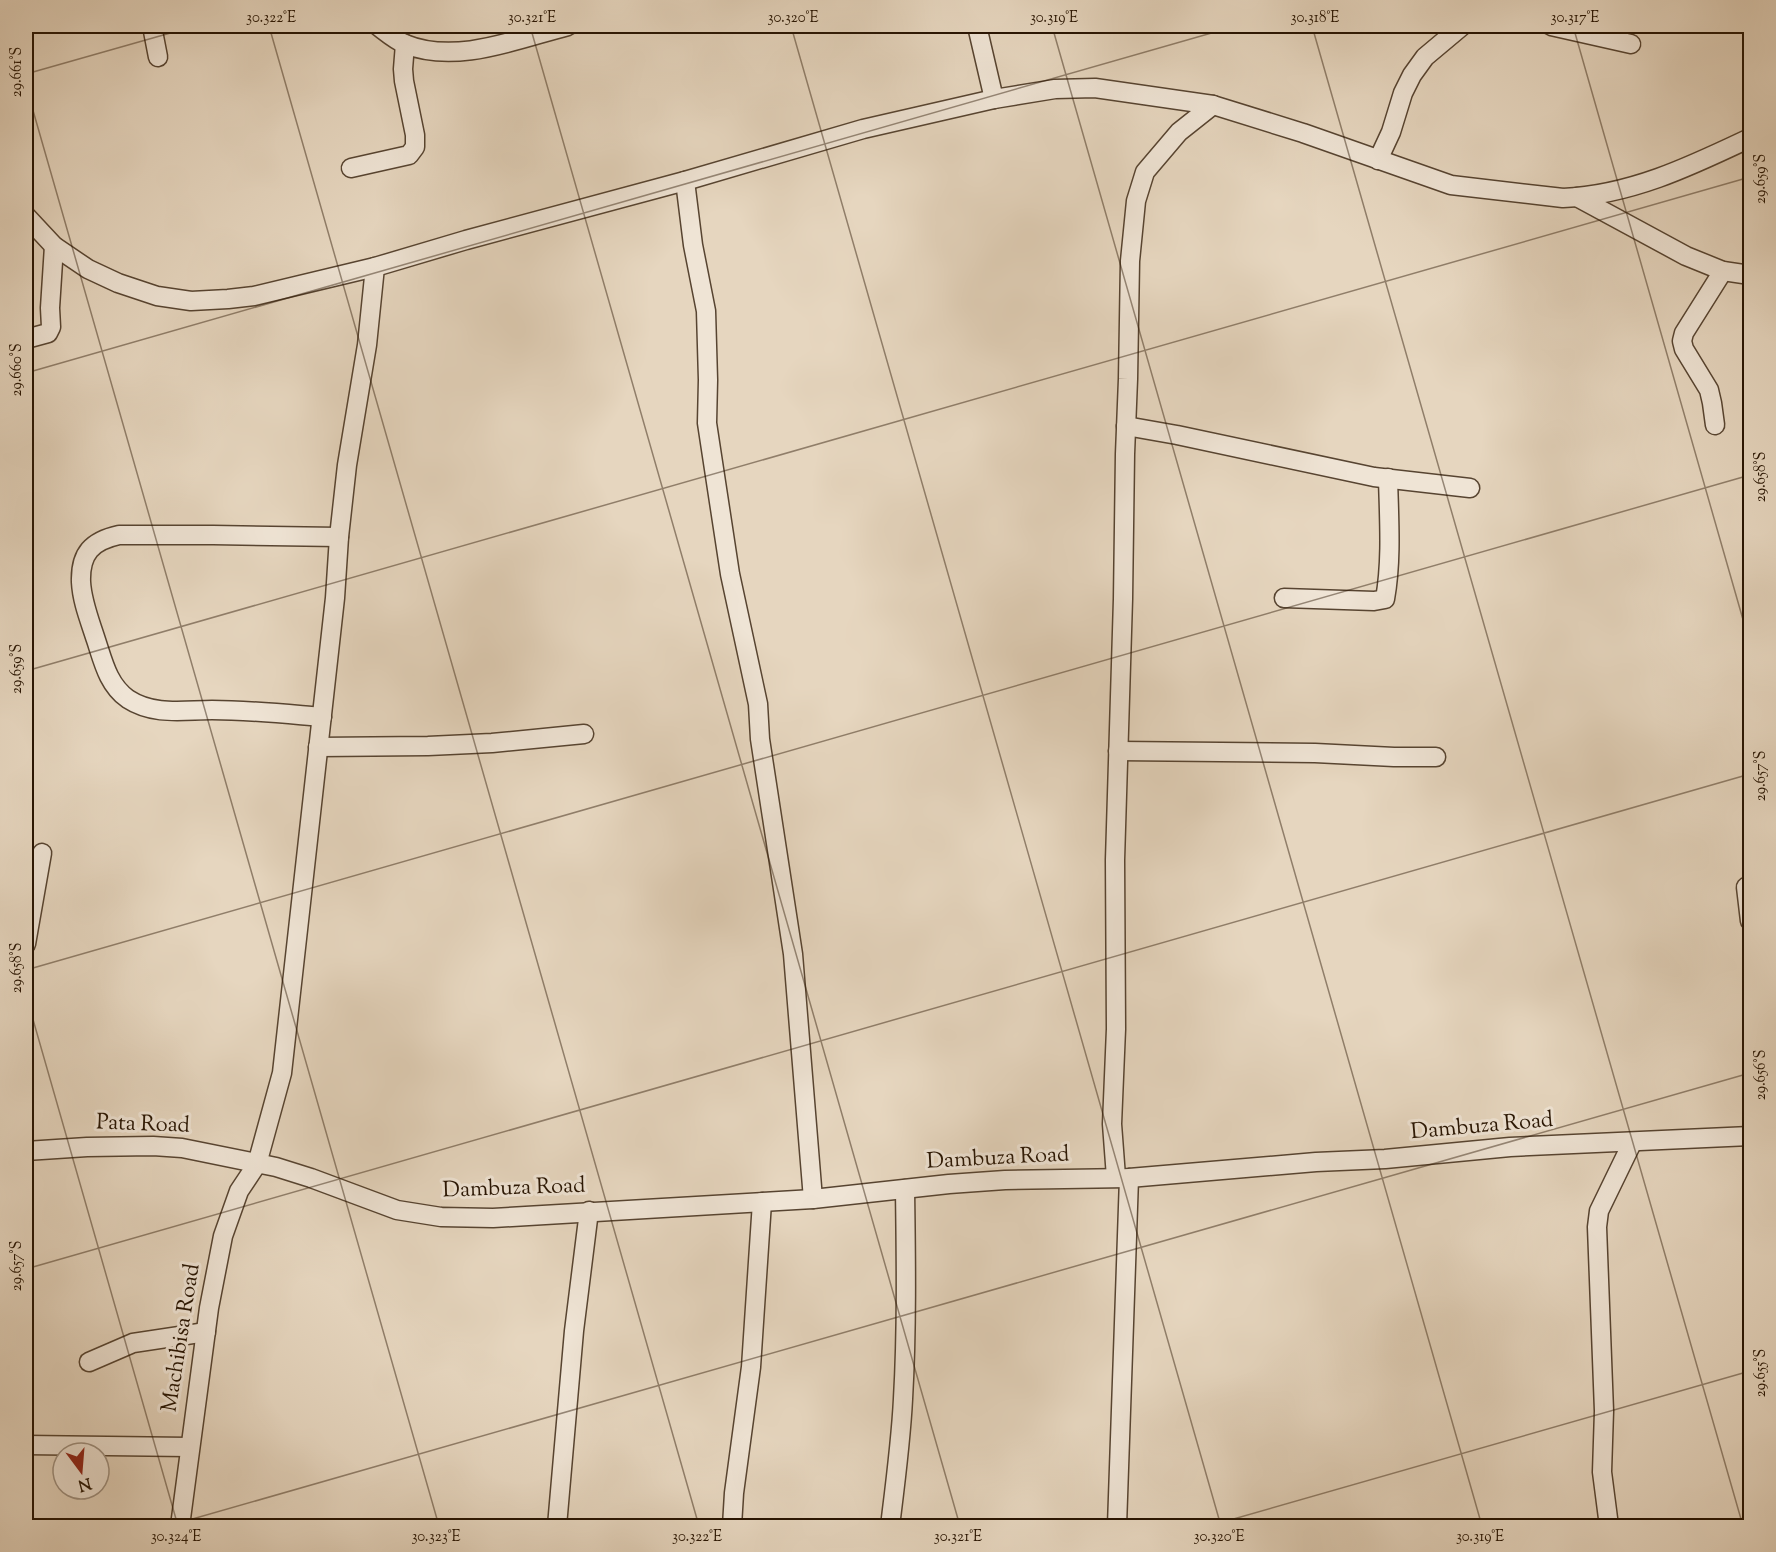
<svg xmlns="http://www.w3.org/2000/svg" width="1776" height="1552" viewBox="0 0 1776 1552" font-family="'Sorts Mill Goudy',serif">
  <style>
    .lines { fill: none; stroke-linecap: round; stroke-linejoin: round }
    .minor-casing { stroke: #574431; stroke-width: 21 }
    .minor { stroke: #efe4d5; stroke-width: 18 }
    .ticks { fill: none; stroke: #271402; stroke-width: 1.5; stroke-opacity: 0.45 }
    .labels { text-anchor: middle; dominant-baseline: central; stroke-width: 6; stroke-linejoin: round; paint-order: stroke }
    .street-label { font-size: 22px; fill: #271402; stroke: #efe4d5 }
    .neatline { fill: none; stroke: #271402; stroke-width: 2 }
    .ticks-label { font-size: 15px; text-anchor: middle; fill: #271402 }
  </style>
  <rect width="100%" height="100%" fill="#e6d6bf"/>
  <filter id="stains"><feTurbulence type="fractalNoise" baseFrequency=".00333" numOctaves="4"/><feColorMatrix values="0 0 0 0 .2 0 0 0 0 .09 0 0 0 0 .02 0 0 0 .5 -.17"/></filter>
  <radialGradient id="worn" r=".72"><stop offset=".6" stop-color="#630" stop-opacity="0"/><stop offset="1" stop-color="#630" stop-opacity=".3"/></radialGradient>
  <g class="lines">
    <g class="minor-casing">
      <g id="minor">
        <polyline points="152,26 158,57"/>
        <path d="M378 26C386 32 395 40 405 44 456 65 517 39 568 26"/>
        <polyline points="977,26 994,99"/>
        <polyline points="1551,26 1631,44"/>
        <polyline points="1378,160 1391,132 1403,93 1412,75 1425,57 1462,26"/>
        <polyline points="351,168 409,155 415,147 415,135 404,81 403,69 405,44"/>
        <polyline points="685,181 693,245 706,311 708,380 707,423 730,574 758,704 760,739 793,954 813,1199"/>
        <polyline points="1577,197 1686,256 1723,271 1750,275"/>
        <path d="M26 216 54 246 88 269 118 283 157 296 191 301 228 299 254 296 375 267 466 240 685 181 863 129 994 99 1055 89 1095 88 1213 105 1303 133 1451 185 1563 198C1631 195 1691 166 1750 138"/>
        <polyline points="26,339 48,333 51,327 50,308 54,246"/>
        <polyline points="1715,425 1712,403 1709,390 1684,349 1682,341 1684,333 1723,271"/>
        <polyline points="1126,426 1177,435 1374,477 1470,488"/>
        <path d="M1284 598 1374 601 1385 599C1392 560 1389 518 1388 478"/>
        <path d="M322 717C286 714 249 710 212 710 184 710 154 716 128 699 108 685 103 661 96 640 90 621 82 602 81 582 80 553 92 541 119 535H213L339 537"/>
        <polyline points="318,747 428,746 492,743 584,734"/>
        <polyline points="1118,751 1315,753 1394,757 1436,757"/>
        <polyline points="1746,887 1750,921"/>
        <polyline points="26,944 42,853"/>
        <polyline points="26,1151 87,1147 153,1146 182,1148 276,1167 311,1178 397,1210 441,1217 493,1218 813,1199 949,1184 1005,1180 1129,1178 1316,1162 1385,1159 1510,1147 1750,1136"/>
        <polyline points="1116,1177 1112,1124 1116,1029 1115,860 1123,599 1125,454 1128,379 1130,261 1136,201 1145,172 1179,132 1213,105"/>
        <polyline points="89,1362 133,1343 206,1332"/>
        <polyline points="26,1445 189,1447"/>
        <path d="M891 1518C896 1478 901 1439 903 1399 907 1330 906 1259 905 1189"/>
        <polyline points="180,1526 209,1308 223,1236 239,1191 257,1164 282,1073 335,598 339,537 347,465 367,345 375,267"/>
        <polyline points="557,1526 574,1331 589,1211"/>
        <polyline points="732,1526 734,1493 751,1367 762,1202"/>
        <polyline points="1117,1526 1129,1178"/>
        <polyline points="1609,1526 1602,1472 1604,1411 1597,1227 1599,1211 1632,1143"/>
      </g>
    </g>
    <use href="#minor" class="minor"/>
  </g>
  <path class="ticks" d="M269 26 699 1526M530 26 960 1526M791 26 1221 1526M1052 26 1482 1526M1312 26 1743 1526M1573 26 1750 644M26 74 195 26M26 86 439 1526M26 373 1236 26M26 671 1750 177M26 970 1750 475M26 995 178 1526M26 1269 1750 774M168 1526 1750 1073M1209 1526 1750 1371"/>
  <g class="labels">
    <g class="street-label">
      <text transform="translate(143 1125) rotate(2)">Pata Road</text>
      <text transform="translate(1482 1127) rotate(-5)">Dambuza Road</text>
      <text transform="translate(998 1159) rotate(-3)">Dambuza Road</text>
      <text transform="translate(514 1189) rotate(-2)">Dambuza Road</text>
      <text transform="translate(182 1338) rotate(-81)">Machibisa Road</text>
    </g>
  </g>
  <rect width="1776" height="1552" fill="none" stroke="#e6d6bf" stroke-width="66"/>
  <g transform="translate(81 1471) rotate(164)"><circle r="28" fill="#efe4d5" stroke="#9f9181" stroke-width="1.5"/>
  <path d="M0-4.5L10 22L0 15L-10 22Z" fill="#8f2418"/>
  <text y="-9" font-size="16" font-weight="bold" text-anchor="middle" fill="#271402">N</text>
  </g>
  <rect x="33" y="33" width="1710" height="1486" class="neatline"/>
  <g class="ticks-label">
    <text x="271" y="22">30.322°E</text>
    <text x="532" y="22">30.321°E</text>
    <text x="793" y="22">30.320°E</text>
    <text x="1054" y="22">30.319°E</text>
    <text x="1315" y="22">30.318°E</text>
    <text x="1575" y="22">30.317°E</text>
    <text transform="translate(16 72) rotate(-90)" y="5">29.661°S</text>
    <text transform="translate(1760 179) rotate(-90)" y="5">29.659°S</text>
    <text transform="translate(16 370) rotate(-90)" y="5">29.660°S</text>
    <text transform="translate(1760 477) rotate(-90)" y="5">29.658°S</text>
    <text transform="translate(16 669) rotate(-90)" y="5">29.659°S</text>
    <text transform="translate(1760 776) rotate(-90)" y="5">29.657°S</text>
    <text transform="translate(16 968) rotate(-90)" y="5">29.658°S</text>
    <text transform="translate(1760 1075) rotate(-90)" y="5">29.656°S</text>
    <text transform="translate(16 1266) rotate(-90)" y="5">29.657°S</text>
    <text transform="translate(1760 1373) rotate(-90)" y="5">29.655°S</text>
    <text x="176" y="1541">30.324°E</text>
    <text x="436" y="1541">30.323°E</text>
    <text x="697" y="1541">30.322°E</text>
    <text x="958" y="1541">30.321°E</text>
    <text x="1219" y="1541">30.320°E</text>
    <text x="1480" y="1541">30.319°E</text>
  </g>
  <rect width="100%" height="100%" filter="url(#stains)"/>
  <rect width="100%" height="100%" fill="url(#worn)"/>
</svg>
